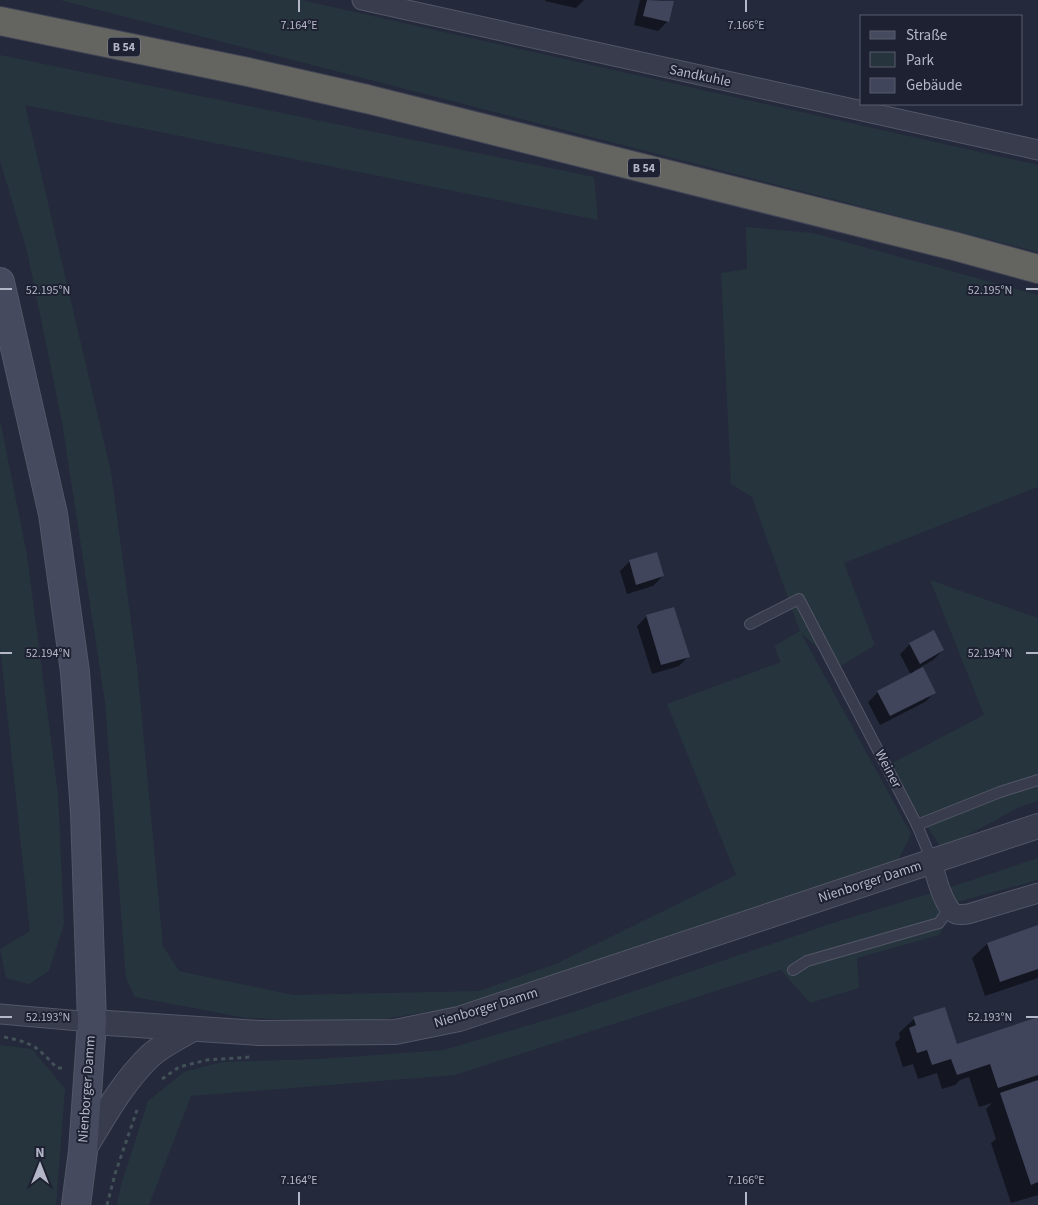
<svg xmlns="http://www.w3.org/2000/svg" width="1038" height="1205" viewBox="0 0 1038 1205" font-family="'Source Sans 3',sans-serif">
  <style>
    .green { fill: #26353d }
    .shadow { fill: #0007 }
    .building { fill: #41455c }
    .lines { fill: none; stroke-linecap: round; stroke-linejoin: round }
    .service-casing { stroke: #535767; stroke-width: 12 }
    .minor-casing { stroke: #535767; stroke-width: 21 }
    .tertiary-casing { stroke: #535767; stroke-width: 26 }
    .secondary-casing { stroke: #535767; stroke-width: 30 }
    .trunk-casing { stroke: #404454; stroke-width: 30 }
    .path { stroke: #415157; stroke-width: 3; stroke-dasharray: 4 4; stroke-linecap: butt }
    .service { stroke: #383c4c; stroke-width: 10 }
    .minor { stroke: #383c4c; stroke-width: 19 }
    .tertiary { stroke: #383c4c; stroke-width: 24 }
    .secondary { stroke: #464a5f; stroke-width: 28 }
    .trunk { stroke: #646460; stroke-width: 28 }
    .ticks { fill: none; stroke: #b4b7c8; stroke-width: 2 }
    .labels { text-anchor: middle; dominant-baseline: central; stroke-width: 4; stroke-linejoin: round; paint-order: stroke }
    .shield { fill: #1d2131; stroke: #878a9b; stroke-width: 1 }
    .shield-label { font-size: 12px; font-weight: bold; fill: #b4b7c8 }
    .street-label { font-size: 14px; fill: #b4b7c8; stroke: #1d2131 }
    .ticks-label { font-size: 12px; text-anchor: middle; fill: #b4b7c8; stroke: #1d2131; stroke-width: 4; stroke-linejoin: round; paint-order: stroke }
  </style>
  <rect width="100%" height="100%" fill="#24293c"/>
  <g class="green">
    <polygon points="60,0 301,0 1038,165 1038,252"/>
    <polygon points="0,55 594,177 598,220 25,105 111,472 137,666 163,946 179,971 293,995 479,991 558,963 736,875 667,704 781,662 774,646 800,631 752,497 731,484 721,273 747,269 746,227 813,233 1038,295 1038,487 844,563 875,645 839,667 801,633 911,834 899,859 470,1005 366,1022 246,1018 135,997 126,978 105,702 62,422 27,251 0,161"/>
    <polygon points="0,420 27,555 58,794 64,924 49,971 29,984 6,978 0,949 30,931 0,645"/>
    <polygon points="930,580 1038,618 1038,801 1020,807 942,849 887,766 984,715"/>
    <polygon points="1038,858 1038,880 957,902 939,935 857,958 859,988 810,1003 781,970 455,1075 191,1096 149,1205 117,1205 121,1185 148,1101 184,1072 222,1062 320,1059 444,1050 573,1012 830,924 954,886"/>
    <polygon points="0,1045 32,1049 65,1089 56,1205 0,1205"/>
  </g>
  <g class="shadow">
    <polygon points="546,0 584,0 576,8 545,1"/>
    <polygon points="640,0 664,0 672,2 668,21 658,31 634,25"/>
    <polygon points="630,561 663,576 653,586 627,594 620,571"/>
    <polygon points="647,616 688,657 679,666 652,674 637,626"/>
    <polygon points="910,644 943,650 933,660 914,671 934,693 925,702 880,725 868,702 878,692 911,675 900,654"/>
    <polygon points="1038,927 1038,978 985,996 972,958 987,944"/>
    <polygon points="914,1019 957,1046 1038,1019 1038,1195 1011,1203 991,1143 996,1139 986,1109 992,1103 979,1107 969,1077 960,1080 955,1085 942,1089 937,1073 918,1079 913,1064 903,1067 895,1043 900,1038 899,1033"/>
  </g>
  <g class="building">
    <polygon points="647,0 674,1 669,22 643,16"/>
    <polygon points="657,552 664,576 636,585 629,560"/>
    <polygon points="674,607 690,657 661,665 646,615"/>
    <polygon points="934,630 944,650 920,664 909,643"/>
    <polygon points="923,667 936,693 890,716 877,691"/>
    <polygon points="1038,925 1038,969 1000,982 987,943"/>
    <polygon points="945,1007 957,1044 1038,1017 1038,1075 998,1088 990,1064 957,1075 951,1059 932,1065 927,1050 917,1053 909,1028 916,1025 913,1017"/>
    <polygon points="1038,1080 1038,1182 1031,1185 1000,1093"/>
  </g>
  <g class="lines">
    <g class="service-casing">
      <g id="service">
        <polyline points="750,624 799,599 917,825 932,861"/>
        <polyline points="917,825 1000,792 1038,780"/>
        <polyline points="793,970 807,961 939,923 949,909"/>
      </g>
    </g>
    <g class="minor-casing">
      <g id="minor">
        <polyline points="362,0 1038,150"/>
        <path d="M932 861C935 874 944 910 956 914 960 915 965 914 968 914L1038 893"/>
        <polyline points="0,1014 92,1022"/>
      </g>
    </g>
    <g class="tertiary-casing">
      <g id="tertiary">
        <polyline points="92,1022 260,1033 395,1032 459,1019 1038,826"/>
        <path d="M83 1151C103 1118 122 1083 150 1056 162 1045 179 1037 193 1029"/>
      </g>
    </g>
    <g class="secondary-casing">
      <polyline id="secondary" points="0,282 53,514 75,672 85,813 92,1022 83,1151 76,1205"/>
    </g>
    <g class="trunk-casing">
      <polyline id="trunk" points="0,21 248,72 367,99 954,246 1038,269"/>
    </g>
    <g class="path">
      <path d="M4 1037C34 1043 37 1047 57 1068H64"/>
      <polyline points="162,1079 179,1067 207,1060 251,1057"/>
      <polyline points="107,1205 115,1174 137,1110"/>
    </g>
    <use href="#service" class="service"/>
    <use href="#minor" class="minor"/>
    <use href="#tertiary" class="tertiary"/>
    <use href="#secondary" class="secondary"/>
    <use href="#trunk" class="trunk"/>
  </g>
  <path class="ticks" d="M299 0V12M746 0V12M0 289H12M1026 289H1038M0 653H12M1026 653H1038M0 1017H12M1026 1017H1038M299 1192V1205M746 1192V1205"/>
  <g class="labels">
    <g class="shield">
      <rect x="108" y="37.5" width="32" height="19" rx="4"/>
      <rect x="628" y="158.5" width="32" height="19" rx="4"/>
    </g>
    <g class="shield-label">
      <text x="124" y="47">B 54</text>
      <text x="644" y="168">B 54</text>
    </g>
    <g class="street-label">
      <text transform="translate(700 76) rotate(12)">Sandkuhle</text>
      <text transform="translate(888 769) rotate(62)">Weiner</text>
      <text transform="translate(870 882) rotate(-18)">Nienborger Damm</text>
      <text transform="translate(486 1008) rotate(-17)">Nienborger Damm</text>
      <text transform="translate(87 1089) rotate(-86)">Nienborger Damm</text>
    </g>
  </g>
  <g class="ticks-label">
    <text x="299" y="29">7.164°E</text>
    <text x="746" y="29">7.166°E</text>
    <text x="48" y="294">52.195°N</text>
    <text x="990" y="294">52.195°N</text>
    <text x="48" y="657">52.194°N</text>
    <text x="990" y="657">52.194°N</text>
    <text x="48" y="1021">52.193°N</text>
    <text x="990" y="1021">52.193°N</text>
    <text x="299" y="1184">7.164°E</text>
    <text x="746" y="1184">7.166°E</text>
  </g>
  <rect x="860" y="15" width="162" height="90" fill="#1d2131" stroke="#595d6d"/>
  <rect x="870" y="31" width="25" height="8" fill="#464a5f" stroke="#595d6d"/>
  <text x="906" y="40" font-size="15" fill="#b4b7c8">Straße</text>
  <rect x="870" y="52" width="25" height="15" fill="#26353d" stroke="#595d6d"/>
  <text x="906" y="65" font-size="15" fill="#b4b7c8">Park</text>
  <rect x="870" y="78" width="25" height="15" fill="#41455c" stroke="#595d6d"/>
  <text x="906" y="90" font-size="15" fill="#b4b7c8">Gebäude</text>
  <g transform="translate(40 1165)" stroke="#1d2131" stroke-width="4" paint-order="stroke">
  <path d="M0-4L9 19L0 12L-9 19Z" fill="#b4b7c8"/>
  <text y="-8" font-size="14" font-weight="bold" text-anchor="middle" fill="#b4b7c8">N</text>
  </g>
</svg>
